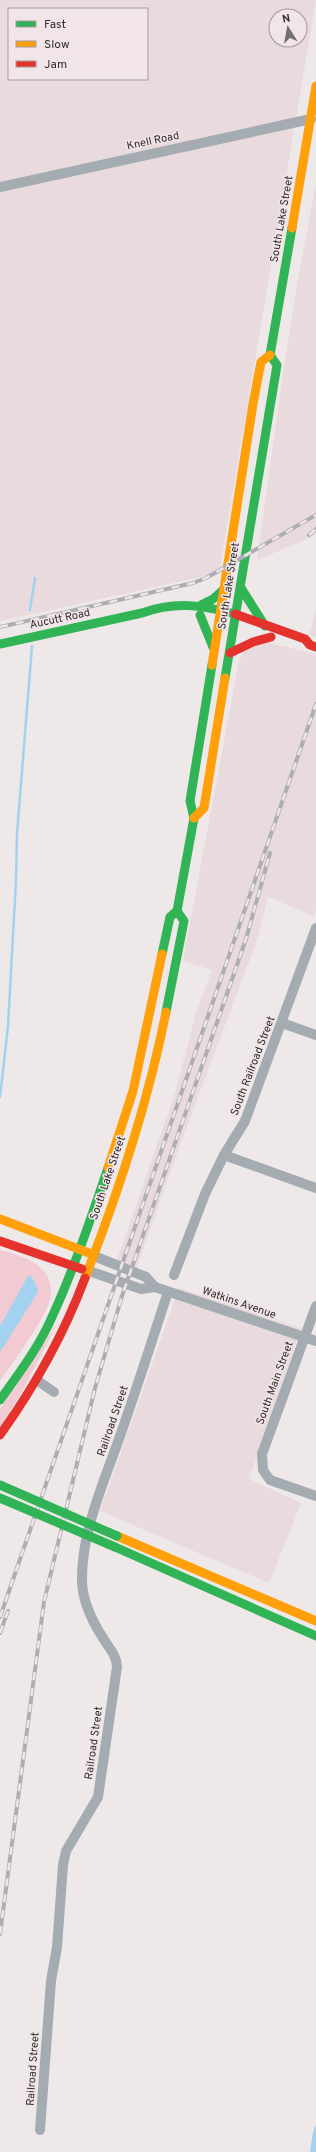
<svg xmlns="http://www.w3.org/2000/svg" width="316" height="2152" viewBox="0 0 316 2152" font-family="Overpass,sans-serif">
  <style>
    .built { fill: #e8dadd; fill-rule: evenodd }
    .green { fill: #f2cbd2 }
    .water { fill: #a3d2f1 }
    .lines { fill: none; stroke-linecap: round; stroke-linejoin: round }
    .stream { stroke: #a3d2f1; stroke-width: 2.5 }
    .street { stroke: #a4acb2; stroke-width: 10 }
    .fast { stroke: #30b455; stroke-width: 9 }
    .slow { stroke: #ff9f0a; stroke-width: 9 }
    .jam { stroke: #e5322d; stroke-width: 9 }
    .rail-casing { stroke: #adaeb2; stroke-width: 4 }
    .rail { stroke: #f1e5e7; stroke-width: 2.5; stroke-dasharray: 8; stroke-linecap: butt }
    .fast-bridge { stroke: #30b455; stroke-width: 9 }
    .labels { text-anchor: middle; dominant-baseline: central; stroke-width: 3; stroke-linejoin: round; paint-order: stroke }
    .street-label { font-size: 11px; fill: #312c2d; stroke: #f1e5e7 }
  </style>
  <rect width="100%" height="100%" fill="#eee8e9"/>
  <g class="built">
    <path d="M0 0H316L219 573 0 621ZM9 9H147V79H9ZM276 16H300V40H276Z"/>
    <polygon points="316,185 316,533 312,537 257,560 284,367 299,273"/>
    <polygon points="316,610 316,637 309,635"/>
    <polygon points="266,642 316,654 316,910 314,916 268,897 256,943 180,1145 136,1269 117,1260 176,1090 195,1016 212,970 183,961 239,661 245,650"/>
    <polygon points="179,1288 301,1328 249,1479 301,1503 269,1583 100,1511"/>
  </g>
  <g class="green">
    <path d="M0 1250C14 1254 31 1258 42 1269 48 1275 52 1285 51 1294 49 1316 13 1361 0 1381Z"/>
    <polygon points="57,1324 22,1392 0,1427 0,1409"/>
  </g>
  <g class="water">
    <polygon points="28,1276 31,1276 37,1287 38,1292 0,1352 0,1326"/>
    <polygon points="316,2125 316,2152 310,2152 313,2132"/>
  </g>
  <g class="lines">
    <g class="stream">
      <polyline points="30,610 35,578"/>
      <polyline points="0,1097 8,1026 16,881 17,834 32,646"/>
    </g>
    <g class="street">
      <polyline points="0,187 311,119"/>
      <polyline points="282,1023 316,1035"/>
      <polyline points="224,1155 316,1188"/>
      <polyline points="94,1256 146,1277 155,1287"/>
      <polyline points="89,1271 141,1289 155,1287 316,1341"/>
      <polyline points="174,1275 205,1194 224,1155 245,1121 316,928"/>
      <polyline points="316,1306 262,1454 263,1470 270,1480 316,1496"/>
      <polyline points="38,1381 54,1392"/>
      <path d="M40 2130 51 1981 57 1947 63 1865 66 1851 98 1797 117 1667C117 1656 109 1648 103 1638 92 1621 83 1603 82 1582 81 1532 104 1482 120 1436 137 1388 152 1340 168 1292"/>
    </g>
    <g class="fast">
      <polyline points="241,588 265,626"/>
      <polyline points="201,605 213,599 223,590"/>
      <polyline points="200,615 213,647"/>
      <path d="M0 644 142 613C175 601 202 605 235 614"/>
      <polyline points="225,678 277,365 270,355 292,228"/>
      <polyline points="162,954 170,917 177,911 194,818 190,801 212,665"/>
      <polyline points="166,1012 184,921 177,911"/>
      <path d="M0 1400C19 1373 39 1347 52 1317 74 1269 91 1218 108 1168"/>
      <polyline points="115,1547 316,1636"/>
    </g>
    <g class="slow">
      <polyline points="292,228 316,86"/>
      <polyline points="212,665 253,404 261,362 270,355"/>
      <polyline points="194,818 204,808 225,678"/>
      <polyline points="108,1168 133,1091 162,954"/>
      <polyline points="0,1219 89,1253"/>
      <path d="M85 1278C119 1191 148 1103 166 1012"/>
      <polyline points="117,1536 316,1621"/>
    </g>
    <g class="jam">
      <polyline points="235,614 305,639 310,645 316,647"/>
      <polyline points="230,653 253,642 271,637"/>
      <polyline points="0,1241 82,1269"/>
      <path d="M0 1435C35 1386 64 1334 85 1278"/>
    </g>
    <g class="rail-casing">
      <g id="rail">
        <polyline points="309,535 316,529"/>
        <polyline points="0,627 193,583 206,578 316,515"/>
        <polyline points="0,1617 316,704"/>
        <polyline points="0,1633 8,1611"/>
        <polyline points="0,1934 44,1602 95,1388 122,1296 246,939 270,853"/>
      </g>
    </g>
    <use href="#rail" class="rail"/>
    <g class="fast-bridge">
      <polyline points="0,1485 117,1536"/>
      <polyline points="0,1498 115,1547"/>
    </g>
  </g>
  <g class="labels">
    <g class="street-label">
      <text transform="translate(153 141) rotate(-12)">Knell Road</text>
      <text transform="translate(282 219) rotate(-80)">South Lake Street</text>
      <text transform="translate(229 586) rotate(-81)">South Lake Street</text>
      <text transform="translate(60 619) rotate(-12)">Aucutt Road</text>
      <text transform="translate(253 1066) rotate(-69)">South Railroad Street</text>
      <text transform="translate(108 1178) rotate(-71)">South Lake Street</text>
      <text transform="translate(239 1303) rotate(19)">Watkins Avenue</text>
      <text transform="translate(275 1383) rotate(-70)">South Main Street</text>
      <text transform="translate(113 1421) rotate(-71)">Railroad Street</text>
      <text transform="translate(94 1743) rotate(-82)">Railroad Street</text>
      <text transform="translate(33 2069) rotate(-86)">Railroad Street</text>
    </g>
  </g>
  <rect x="8" y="8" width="140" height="72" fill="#f1e5e7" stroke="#a49b9d"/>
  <rect x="16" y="21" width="20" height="6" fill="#30b455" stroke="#a49b9d"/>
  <text x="44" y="28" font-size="12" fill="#312c2d">Fast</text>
  <rect x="16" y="41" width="20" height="6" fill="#ff9f0a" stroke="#a49b9d"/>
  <text x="44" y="48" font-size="12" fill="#312c2d">Slow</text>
  <rect x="16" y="61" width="20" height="6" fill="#e5322d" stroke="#a49b9d"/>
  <text x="44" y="68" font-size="12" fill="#312c2d">Jam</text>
  <g transform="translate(288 28) rotate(349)"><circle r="19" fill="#f1e5e7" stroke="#a49b9d"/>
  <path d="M0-3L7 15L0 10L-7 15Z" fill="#736e6f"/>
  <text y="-6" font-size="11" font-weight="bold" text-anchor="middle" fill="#312c2d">N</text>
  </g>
</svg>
